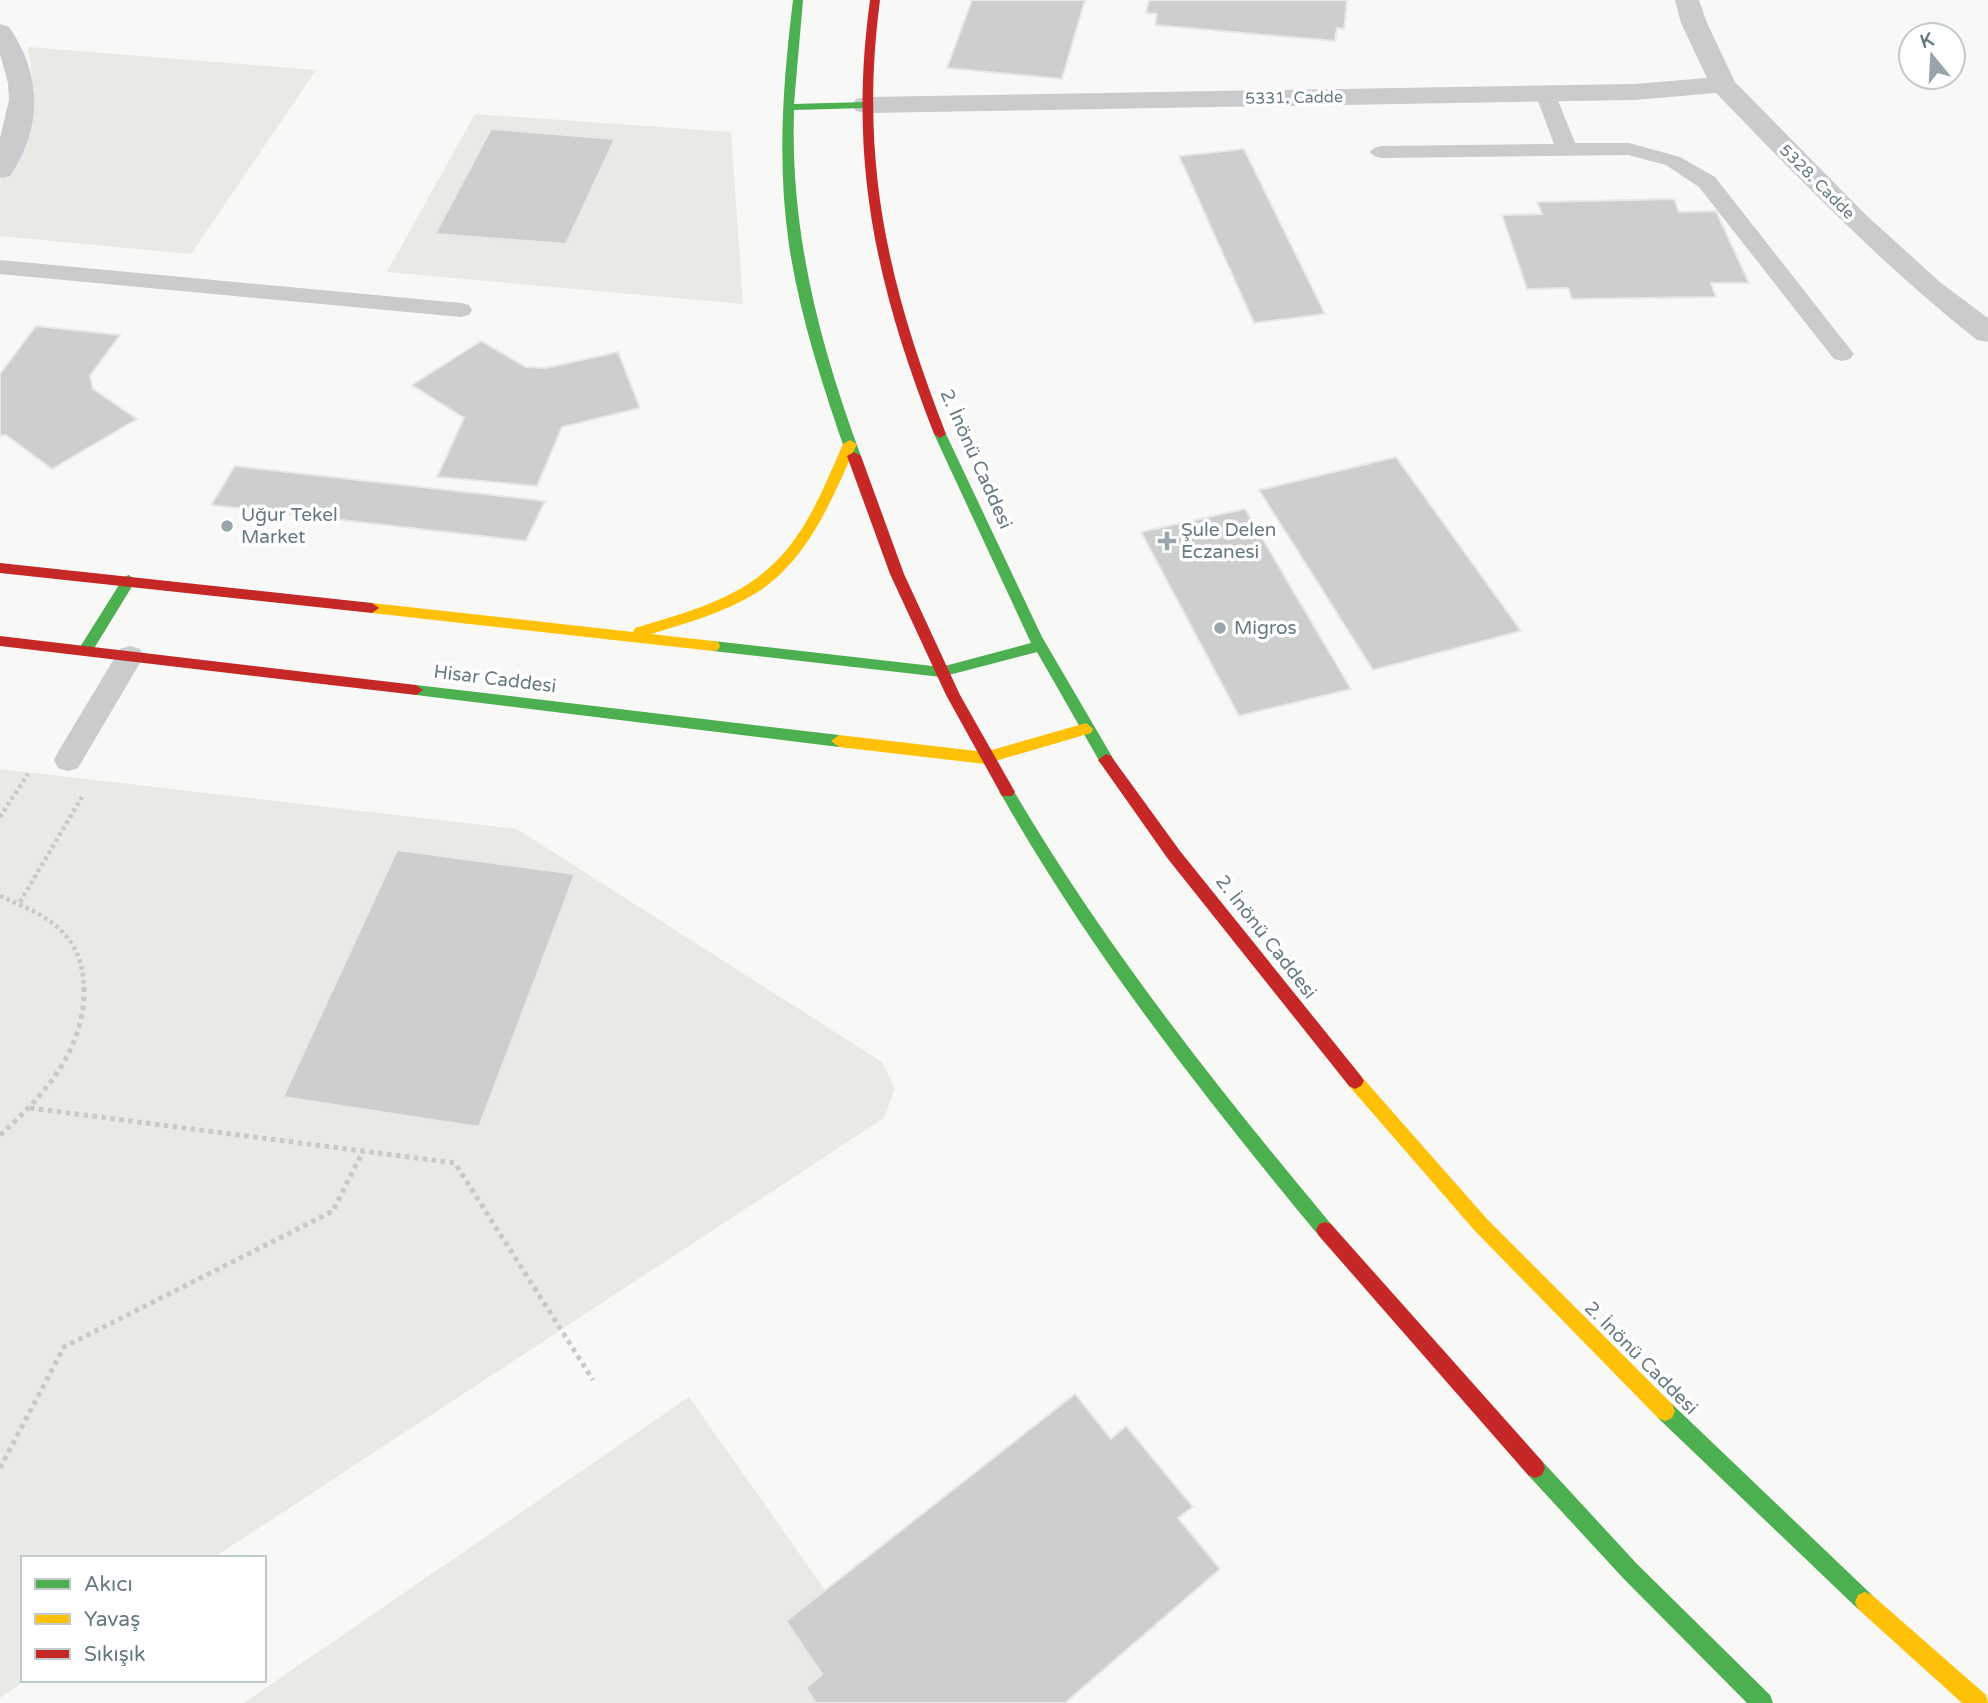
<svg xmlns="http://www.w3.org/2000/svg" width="1988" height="1703" viewBox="0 0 1988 1703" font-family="'Varela Round',sans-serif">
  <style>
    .green { fill: #e8eae5 }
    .building { fill: #cdcfcf; stroke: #e8e8e7; stroke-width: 2 }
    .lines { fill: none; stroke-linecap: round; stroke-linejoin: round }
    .path-far1 { stroke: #c8caca; stroke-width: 4.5; stroke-dasharray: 3.5 3.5; stroke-linecap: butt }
    .path { stroke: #c8caca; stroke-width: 5; stroke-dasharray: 4.5 4.5; stroke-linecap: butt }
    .lane { fill: #c9cbcc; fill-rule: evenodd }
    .street { fill: #c9cbcc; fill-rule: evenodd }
    .fast { fill: #4caf50; fill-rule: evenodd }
    .slow { fill: #ffc107; fill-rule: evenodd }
    .jam { fill: #c62828; fill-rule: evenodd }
    .poi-dot { fill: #98a6aa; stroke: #fff; stroke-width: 2.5 }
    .labels { text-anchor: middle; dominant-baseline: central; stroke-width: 7; stroke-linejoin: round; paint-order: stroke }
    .far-street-label { font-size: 16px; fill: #657a81; stroke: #fff }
    .street-label { font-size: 19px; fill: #657a81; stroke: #fff }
    .poi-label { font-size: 19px; fill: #657a81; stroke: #fff; text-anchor: start }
  </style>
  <rect width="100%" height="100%" fill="#f8f8f7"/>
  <g class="green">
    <polygon points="28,47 316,70 191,254 0,236 0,181 26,131 34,91"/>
    <polygon points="475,114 731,132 743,304 387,272"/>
    <polygon points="0,769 517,829 882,1062 895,1089 884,1118 213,1558 23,1558 23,1680 26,1680 0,1698"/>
    <polygon points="689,1397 825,1590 786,1621 822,1674 806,1688 816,1703 244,1703"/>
  </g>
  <g class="building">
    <polygon points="972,0 1085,0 1062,79 947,68"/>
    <polygon points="1149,0 1347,0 1344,29 1337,28 1335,41 1155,25 1157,14 1146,13"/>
    <polygon points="491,129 615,139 566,244 435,234"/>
    <polygon points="1244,149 1325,314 1254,323 1179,156"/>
    <polygon points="1674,199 1679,212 1716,211 1749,283 1711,283 1716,297 1572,299 1568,288 1527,289 1502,215 1542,214 1537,202"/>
    <polygon points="36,326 120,335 90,376 93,389 137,419 52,469 6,435 0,436 0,374"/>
    <polygon points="481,341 526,367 546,368 618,352 640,408 562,427 537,486 437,477 464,418 412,385"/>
    <polygon points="1396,457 1521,631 1373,670 1259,490"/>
    <polygon points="235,466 545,501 526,541 211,505"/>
    <polygon points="1245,509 1351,689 1239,716 1141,532"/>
    <polygon points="397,850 575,874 479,1127 283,1097"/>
    <polygon points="1075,1394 1111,1439 1126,1426 1193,1507 1178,1518 1220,1569 1065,1703 816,1703 806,1688 822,1674 786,1621"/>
  </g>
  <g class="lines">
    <g class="path-far1">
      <polyline points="0,817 28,774"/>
      <path d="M0 896C47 916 83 932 84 990"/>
      <polyline points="20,902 82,797"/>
    </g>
    <g class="path">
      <polyline points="30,1108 455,1163 593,1380"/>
      <path d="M0 1135C43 1097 85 1050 84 989"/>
      <polyline points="0,1468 64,1347 333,1211 363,1151"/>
    </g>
    <g class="lane">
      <polygon points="1545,87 1552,89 1555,93 1575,143 1629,143 1680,157 1715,177 1850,349 1854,354 1850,359 1842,361 1834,359 1699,187 1666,165 1628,155 1381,158 1374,156 1370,152 1374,148 1381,146 1554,144 1535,93 1538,89"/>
      <polygon points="0,260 461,303 469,305 472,310 469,315 461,317 0,274"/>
      <polygon points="130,646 140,649 144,656 78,768 68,771 58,768 54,760 58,752 120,649"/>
    </g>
    <g class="street">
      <path d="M1675 0H1699L1707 23 1735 82 1866 215 1941 283 1988 318V342L1977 340C1882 265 1800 180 1716 93L1634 100 865 113 856 111 852 105 856 99 865 97 1634 84 1707 78 1681 23Z"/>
      <path d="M0 24 9 27C42 74 43 127 10 176L0 178V138L9 100 8 83 0 54Z"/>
    </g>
    <g class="fast">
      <path d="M793 0H803L794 104 865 102 870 105 865 108 794 110C790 231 819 343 861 456L854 460 847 456C823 387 800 317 789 245 777 163 783 82 793 0Z"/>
      <polygon points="940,430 946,434 1042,637 1114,760 1111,764 1101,764 1037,652 941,677 713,651 706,646 713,641 941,667 1031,643 934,434"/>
      <polygon points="129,575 136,580 90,655 80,655 78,651 80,647 124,577"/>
      <polygon points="416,685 839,735 847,741 839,747 416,695 409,690"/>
      <path d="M1007 786 1012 788C1104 945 1215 1085 1331 1224L1334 1230 1331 1236 1325 1238 1319 1236C1203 1096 1092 954 1002 796L999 792Z"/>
      <polygon points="1665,1401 1672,1404 1872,1595 1875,1602 1872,1609 1865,1612 1858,1609 1658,1418 1655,1411 1658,1404"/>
      <polygon points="1535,1458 1542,1461 1637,1564 1770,1695 1773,1703 1747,1703 1623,1578 1528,1475 1525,1468 1528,1461"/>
    </g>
    <g class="slow">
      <path d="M850 440 857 444C832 498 809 560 756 593 724 613 686 623 651 634L713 641 718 642 720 646 718 650 713 651 372 613 365 608 372 603 633 632 635 628C681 614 734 601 770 567 806 535 824 487 843 444Z"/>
      <polygon points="1086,723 1093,729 1091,733 985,764 839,747 831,741 839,735 985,752"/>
      <polygon points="1355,1073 1361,1076 1487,1219 1672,1404 1675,1411 1672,1418 1665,1421 1658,1418 1475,1231 1349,1086 1346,1081 1349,1076"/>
      <polygon points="1865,1592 1872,1595 1986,1695 1988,1703 1962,1703 1858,1609 1855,1602 1858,1595"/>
    </g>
    <g class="jam">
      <path d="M870 0H880C859 161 888 285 946 434L940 438 934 434C876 285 848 161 870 0Z"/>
      <polygon points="854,452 861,456 904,574 960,695 1015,792 1012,796 1002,796 946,695 890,574 847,456"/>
      <polygon points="0,563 372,603 379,608 372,613 0,573"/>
      <polygon points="0,636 416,685 423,690 416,695 0,646"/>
      <polygon points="1106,754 1111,756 1180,851 1361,1076 1364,1081 1361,1086 1355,1089 1349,1086 1168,859 1101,764 1098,760"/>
      <polygon points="1325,1222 1331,1224 1542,1461 1545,1468 1542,1475 1535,1478 1528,1475 1319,1236 1316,1230 1319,1224"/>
    </g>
  </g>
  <g class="poi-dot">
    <circle cx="227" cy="526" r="7"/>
    <path d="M1163.5 530.5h7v7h7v7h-7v7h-7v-7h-7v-7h7z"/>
    <circle cx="1220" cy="628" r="7"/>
  </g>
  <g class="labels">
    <g class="far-street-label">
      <text transform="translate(1294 98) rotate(-1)">5331. Cadde</text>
      <text transform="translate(1817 182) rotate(45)">5328. Cadde</text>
    </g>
    <g class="street-label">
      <text transform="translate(976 459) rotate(66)">2. İnönü Caddesi</text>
      <text transform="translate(495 679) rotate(7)">Hisar Caddesi</text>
      <text transform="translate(1266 937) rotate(52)">2. İnönü Caddesi</text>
      <text transform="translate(1641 1358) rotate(45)">2. İnönü Caddesi</text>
    </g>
    <g class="poi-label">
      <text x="241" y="515">Uğur Tekel<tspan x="241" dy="22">Market</tspan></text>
      <text x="1181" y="530">Şule Delen<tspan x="1181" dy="22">Eczanesi</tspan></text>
      <text x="1234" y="628">Migros</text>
    </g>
  </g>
  <rect x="21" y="1556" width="245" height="126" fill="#ffffff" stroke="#c1cacd" stroke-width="2"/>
  <rect x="35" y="1579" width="35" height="10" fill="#4caf50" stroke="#c1cacd" stroke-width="2"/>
  <text x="84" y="1591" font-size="21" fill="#657a81">Akıcı</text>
  <rect x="35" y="1614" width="35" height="10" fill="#ffc107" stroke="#c1cacd" stroke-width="2"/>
  <text x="84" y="1626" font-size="21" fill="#657a81">Yavaş</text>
  <rect x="35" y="1649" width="35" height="10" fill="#c62828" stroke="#c1cacd" stroke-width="2"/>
  <text x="84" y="1661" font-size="21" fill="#657a81">Sıkışık</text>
  <g transform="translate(1932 56) rotate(342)"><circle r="33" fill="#ffffff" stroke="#c1cacd" stroke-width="2"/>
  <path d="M0-5L12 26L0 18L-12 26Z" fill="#98a6aa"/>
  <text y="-10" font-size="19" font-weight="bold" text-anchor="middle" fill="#657a81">K</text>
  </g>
</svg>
